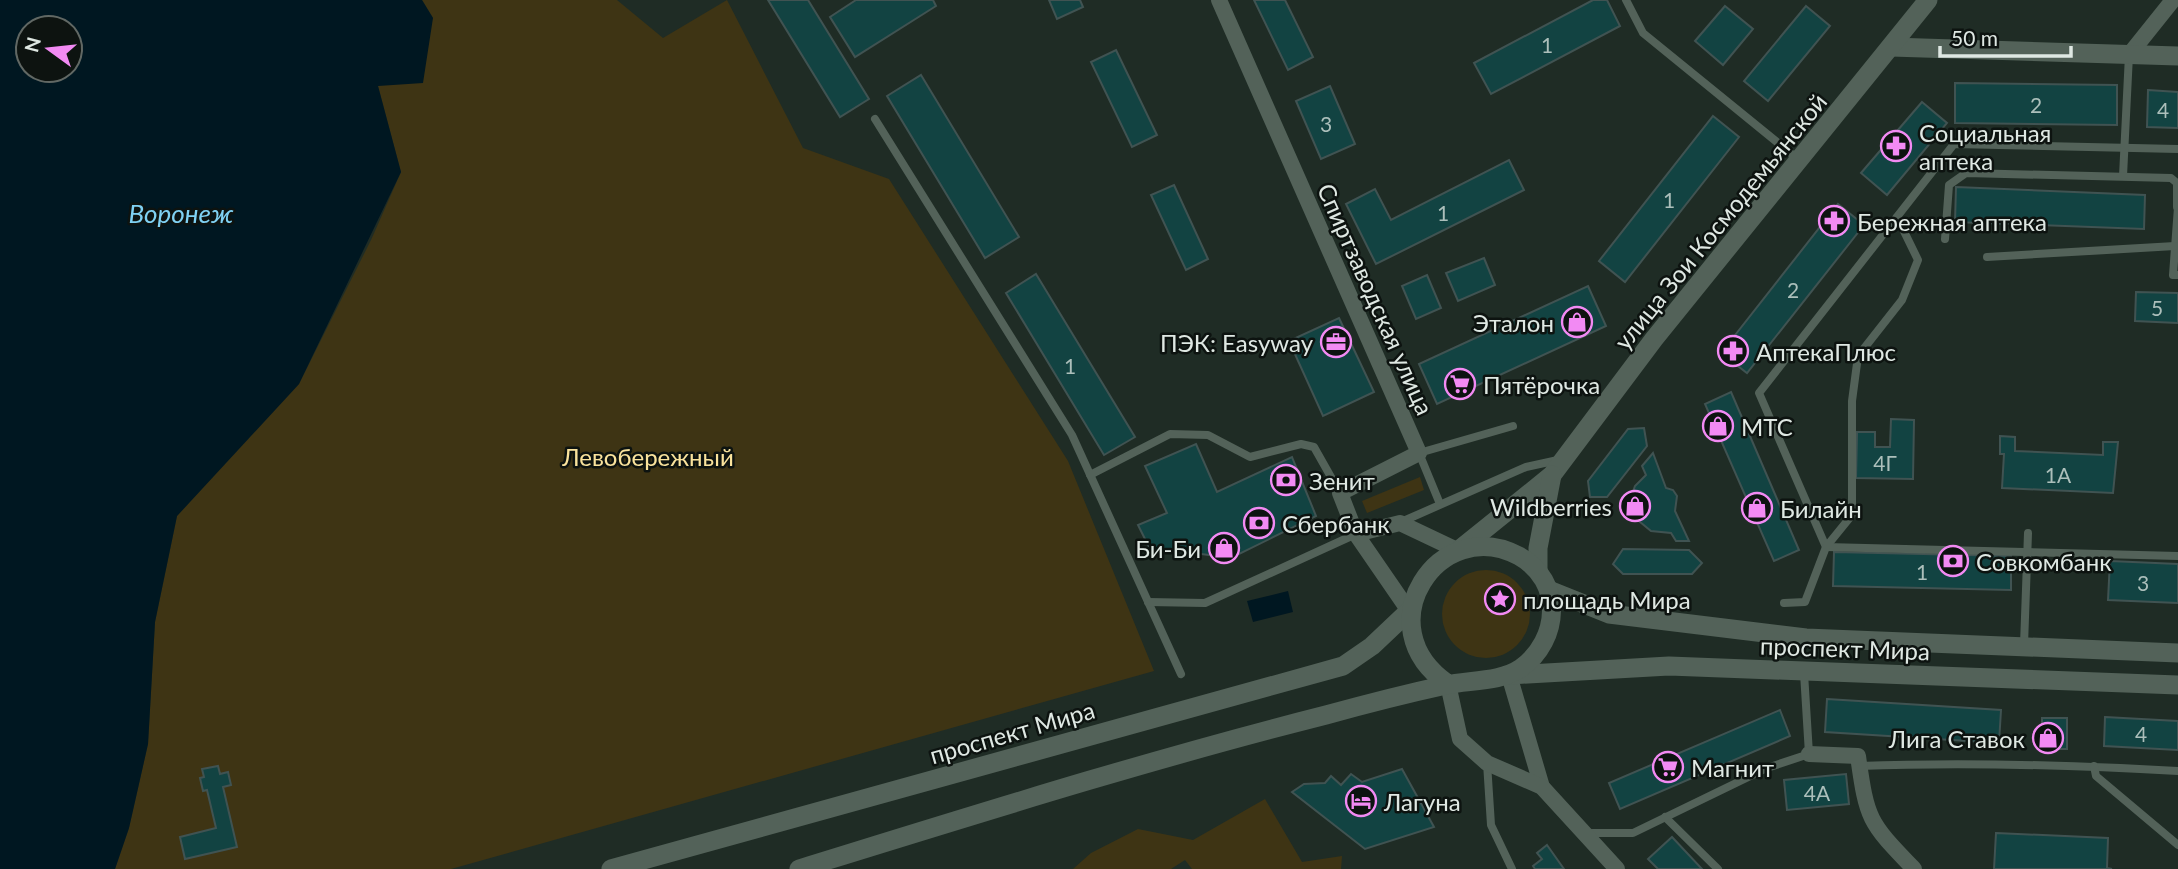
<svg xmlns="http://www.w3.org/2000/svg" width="2178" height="869" viewBox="0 0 2178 869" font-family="Lato,sans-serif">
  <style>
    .green { fill: #3e3414 }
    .water { fill: #001721; fill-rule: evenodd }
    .building { fill: #124342; stroke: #405352; stroke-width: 2 }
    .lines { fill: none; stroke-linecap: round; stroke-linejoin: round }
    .service { stroke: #536259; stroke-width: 8 }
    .minor { stroke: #536259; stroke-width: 16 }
    .tertiary { stroke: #536259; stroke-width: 19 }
    .secondary { stroke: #536259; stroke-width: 19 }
    .labels { text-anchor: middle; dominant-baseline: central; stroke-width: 5; stroke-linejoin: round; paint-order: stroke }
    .number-label { font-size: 21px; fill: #acbfbb }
    .poi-label { font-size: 24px; fill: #dfe8e3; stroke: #0d1310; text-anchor: start }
    .street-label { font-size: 24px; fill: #dfe8e3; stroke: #0d1310 }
    .park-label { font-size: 24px; fill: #fae39c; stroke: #0d1310 }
    .water-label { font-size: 26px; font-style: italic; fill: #7fd1f3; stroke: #0d1310 }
  </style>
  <rect width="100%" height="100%" fill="#1f2c25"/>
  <g class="green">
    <polygon points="422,0 617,0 663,38 727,0 803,148 889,179 1068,461 1154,671 451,869 115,869 129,828 148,744 155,622 177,516 299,384 371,240 401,172 378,86 433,18"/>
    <polygon points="1420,477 1424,490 1367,513 1362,501"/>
    <circle cx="1486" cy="614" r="44"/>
    <polygon points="1265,799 1302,862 1342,856 1341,869 1192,869 1185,860 1171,869 1073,869 1091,853 1138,829 1193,840"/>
  </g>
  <g class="water">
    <path d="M0 0H422L433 18 423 83 378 86 401 172 299 384 177 516 155 622 148 744 129 828 115 869H0ZM70 28V70H28V28Z"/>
    <polygon points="1288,591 1293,612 1253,622 1247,601"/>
  </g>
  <g class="building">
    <polygon points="768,0 808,0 869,99 840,117"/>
    <polygon points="856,0 933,0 936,6 855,57 830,17"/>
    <polygon points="1049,0 1080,0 1083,7 1057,19"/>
    <polygon points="1254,0 1285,0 1313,57 1288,70"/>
    <polygon points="1593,0 1607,0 1620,26 1491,94 1474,63"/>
    <polygon points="1725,6 1753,29 1723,65 1695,41"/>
    <polygon points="1806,6 1830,26 1768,101 1744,81"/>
    <polygon points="1116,50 1157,135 1132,147 1091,62"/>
    <polygon points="921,75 1019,237 985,258 887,96"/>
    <polygon points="1955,83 2117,85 2117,125 1955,123"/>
    <polygon points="1330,86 1355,144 1321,159 1296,101"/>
    <polygon points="2148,90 2178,92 2178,128 2147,127"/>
    <polygon points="1922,102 1947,123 1887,195 1861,173"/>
    <polygon points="1713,116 1739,137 1625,282 1599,261"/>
    <polygon points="1509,160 1524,190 1376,264 1346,204 1375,189 1391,220"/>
    <polygon points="1174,185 1208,259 1186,270 1151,195"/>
    <polygon points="1956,187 2145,195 2144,229 1955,222"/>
    <polygon points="1838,204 1864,225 1747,373 1721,353"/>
    <polygon points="1484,258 1495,285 1458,301 1446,273"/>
    <polygon points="1036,274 1135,437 1104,455 1006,293"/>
    <polygon points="1427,275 1441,308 1416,319 1402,286"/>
    <polygon points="1588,286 1606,326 1437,404 1419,364"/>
    <polygon points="2136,292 2178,293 2178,323 2135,321"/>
    <polygon points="1339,318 1374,392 1323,416 1289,341"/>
    <polygon points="1731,392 1799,550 1774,561 1705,404"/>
    <polygon points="1891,419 1914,420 1913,479 1856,478 1857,432 1875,432 1875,447 1890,447"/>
    <polygon points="1644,428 1647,446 1607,497 1590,497 1588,481 1628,429"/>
    <polygon points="2000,436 2015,437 2015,451 2103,455 2103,442 2118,442 2113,493 2002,488 2004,454 2000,454"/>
    <polygon points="1196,444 1217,492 1292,457 1316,516 1231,558 1149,547 1138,525 1167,513 1145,466"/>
    <polygon points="1653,453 1666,488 1673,490 1677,496 1675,511 1689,541 1676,541 1671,533 1651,531 1634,517 1631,497 1635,486 1646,475 1642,466"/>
    <polygon points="1623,549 1689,550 1702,563 1692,574 1623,574 1613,564"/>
    <polygon points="1834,552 2011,556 2011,590 1833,586"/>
    <polygon points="2110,561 2178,564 2178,603 2108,600"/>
    <polygon points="1827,699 2001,710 1999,743 1825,732"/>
    <polygon points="1780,710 1790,736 1620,809 1609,783"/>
    <polygon points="2105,717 2178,721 2178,750 2104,746"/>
    <rect x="2042" y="718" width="25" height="31"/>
    <polygon points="218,766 220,774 228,772 231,785 223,787 237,847 185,859 180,837 216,828 207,790 203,791 200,778 204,777 202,769"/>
    <polygon points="1402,769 1434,827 1365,849 1292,792 1304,784 1325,783 1331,776 1341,785 1351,774 1362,782"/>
    <polygon points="1846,774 1849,804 1787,810 1784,780"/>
    <polygon points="1996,833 2108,838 2107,868 2112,869 1994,869"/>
    <polygon points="1672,837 1702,869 1658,869 1648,859"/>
    <polygon points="1547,845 1564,869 1535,869 1533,866 1542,859 1537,853"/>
  </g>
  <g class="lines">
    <g class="service">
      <polyline points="1626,0 1643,33 1799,160"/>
      <polyline points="875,119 1072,435 1181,674"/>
      <polyline points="2178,149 1954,144 1759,393 1826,547 2178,556"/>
      <polyline points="2123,176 2129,55"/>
      <polyline points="2178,207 2173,275 2178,275"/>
      <polyline points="1945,239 1949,185 1966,173 2171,178 2177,183 2177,207"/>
      <polyline points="1987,257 2175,246"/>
      <polyline points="1090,475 1170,434 1208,435 1250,457 1301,444 1314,447 1340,493"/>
      <polyline points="1440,504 1419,453 1513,426"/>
      <polyline points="1401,522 1526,467 1558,460"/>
      <polyline points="1148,602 1205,603 1356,534"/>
      <polyline points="1784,603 1805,602 1826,547 1852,515 1852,401 1858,356 1902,300 1918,260 1897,217"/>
      <polyline points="2024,645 2028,533"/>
      <polyline points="1487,763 1491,825 1512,869"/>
      <path d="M1859 766C1966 762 2072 765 2178 771"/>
      <polyline points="2094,766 2096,776 2178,845"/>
      <polyline points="1665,817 1718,869"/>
      <polyline points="1586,833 1633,833 1767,768 1809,754 1804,673"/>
    </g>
    <g class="minor">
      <polyline points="1219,0 1419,453 1340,493 1356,534 1400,523 1459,551"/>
      <polyline points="2129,55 2173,0"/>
      <polyline points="1356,534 1409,611"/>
      <polyline points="1509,675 1542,787"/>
      <polyline points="1448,684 1460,739 1487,763 1542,787 1617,869"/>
      <path d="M1809 754 1858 756C1867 821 1869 822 1914 869"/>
    </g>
    <polyline class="tertiary" points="1891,47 2178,56"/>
    <g class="secondary">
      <polyline points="1459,550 1552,475 1654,339 1928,0"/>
      <polyline points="1538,571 1538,548 1552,475"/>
      <polyline points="1549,590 1609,614 1806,638 2178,653"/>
      <polyline points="1510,675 1669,666 2178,685"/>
      <polyline points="611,869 1343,666 1372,646 1409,611"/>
      <path d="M799 869C974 815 1148 760 1326 715 1366 704 1405 694 1446 685 1469 680 1501 682 1521 668 1560 640 1564 581 1519 556 1439 513 1364 627 1448 684"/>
    </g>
  </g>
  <defs>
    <g id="pharmacy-ring" transform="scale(1.575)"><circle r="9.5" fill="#0d1310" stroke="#f28af3" stroke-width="1.5"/><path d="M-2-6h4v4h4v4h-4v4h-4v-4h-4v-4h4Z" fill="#f28af3"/></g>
    <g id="shop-ring" transform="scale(1.575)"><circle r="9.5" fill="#0d1310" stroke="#f28af3" stroke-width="1.5"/><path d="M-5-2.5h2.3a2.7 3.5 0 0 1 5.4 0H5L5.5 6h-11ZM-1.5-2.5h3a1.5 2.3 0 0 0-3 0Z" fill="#f28af3"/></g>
    <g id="office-ring" transform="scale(1.575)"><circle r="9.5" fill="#0d1310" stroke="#f28af3" stroke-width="1.5"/><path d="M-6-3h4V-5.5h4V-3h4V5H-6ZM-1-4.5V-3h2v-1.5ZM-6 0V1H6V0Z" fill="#f28af3"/></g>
    <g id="supermarket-ring" transform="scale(1.575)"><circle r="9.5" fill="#0d1310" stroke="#f28af3" stroke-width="1.5"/><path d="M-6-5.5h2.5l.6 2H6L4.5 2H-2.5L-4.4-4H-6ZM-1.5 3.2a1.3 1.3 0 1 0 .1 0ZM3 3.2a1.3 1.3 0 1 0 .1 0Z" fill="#f28af3"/></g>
    <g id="bank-ring" transform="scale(1.575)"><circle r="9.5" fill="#0d1310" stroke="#f28af3" stroke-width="1.5"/><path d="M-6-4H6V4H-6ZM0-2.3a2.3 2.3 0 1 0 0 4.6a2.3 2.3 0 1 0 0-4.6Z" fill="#f28af3"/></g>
    <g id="sight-ring" transform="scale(1.575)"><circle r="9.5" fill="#0d1310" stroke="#f28af3" stroke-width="1.5"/><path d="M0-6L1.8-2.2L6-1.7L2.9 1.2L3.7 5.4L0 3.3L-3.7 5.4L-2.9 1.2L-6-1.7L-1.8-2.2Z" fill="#f28af3"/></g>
    <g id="hotel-ring" transform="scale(1.575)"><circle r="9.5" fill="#0d1310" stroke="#f28af3" stroke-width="1.5"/><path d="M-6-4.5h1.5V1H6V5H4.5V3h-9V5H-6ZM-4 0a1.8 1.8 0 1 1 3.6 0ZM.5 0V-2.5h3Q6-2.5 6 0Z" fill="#f28af3"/></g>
  </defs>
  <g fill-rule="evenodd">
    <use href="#pharmacy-ring" x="1896" y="146"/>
    <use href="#pharmacy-ring" x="1834" y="221"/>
    <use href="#shop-ring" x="1577" y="322"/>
    <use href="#office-ring" x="1336" y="342"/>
    <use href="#pharmacy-ring" x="1733" y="351"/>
    <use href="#supermarket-ring" x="1460" y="384"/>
    <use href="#shop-ring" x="1718" y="426"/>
    <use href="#bank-ring" x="1286" y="480"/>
    <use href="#shop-ring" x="1635" y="506"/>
    <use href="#shop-ring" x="1757" y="508"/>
    <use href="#bank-ring" x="1259" y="523"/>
    <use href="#shop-ring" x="1224" y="548"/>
    <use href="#bank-ring" x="1953" y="561"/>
    <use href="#sight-ring" x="1500" y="599"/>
    <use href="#shop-ring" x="2048" y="738"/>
    <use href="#supermarket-ring" x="1668" y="767"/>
    <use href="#hotel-ring" x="1361" y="801"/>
  </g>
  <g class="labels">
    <g class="number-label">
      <text x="1547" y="44">1</text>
      <text x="2036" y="104">2</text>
      <text x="2163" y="109">4</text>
      <text x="1326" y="123">3</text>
      <text x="1669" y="199">1</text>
      <text x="1443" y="212">1</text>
      <text x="1793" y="289">2</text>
      <text x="2157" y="307">5</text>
      <text x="1070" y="365">1</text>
      <text x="1885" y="462">4Г</text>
      <text x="2058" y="474">1А</text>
      <text x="1922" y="571">1</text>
      <text x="2143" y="582">3</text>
      <text x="2141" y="733">4</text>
      <text x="1817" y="792">4А</text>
    </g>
    <g class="poi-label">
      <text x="1919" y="132">Социальная<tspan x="1919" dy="28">аптека</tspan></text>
      <text x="1857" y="221">Бережная аптека</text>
      <text x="1554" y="322" text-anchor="end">Эталон</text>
      <text x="1313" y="342" text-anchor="end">ПЭК: Easyway</text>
      <text x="1756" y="351">АптекаПлюс</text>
      <text x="1483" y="384">Пятёрочка</text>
      <text x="1741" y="426">МТС</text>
      <text x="1309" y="480">Зенит</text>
      <text x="1612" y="506" text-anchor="end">Wildberries</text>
      <text x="1780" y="508">Билайн</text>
      <text x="1282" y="523">Сбербанк</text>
      <text x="1201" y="548" text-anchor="end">Би-Би</text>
      <text x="1976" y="561">Совкомбанк</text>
      <text x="1523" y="599">площадь Мира</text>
      <text x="2025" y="738" text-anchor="end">Лига Ставок</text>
      <text x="1691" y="767">Магнит</text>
      <text x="1384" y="801">Лагуна</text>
    </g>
    <g class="street-label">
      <text transform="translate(1720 221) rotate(-51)">улица Зои Космодемьянской</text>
      <text transform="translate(1376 299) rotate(66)">Спиртзаводская улица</text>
      <text transform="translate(1845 648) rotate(2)">проспект Мира</text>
      <text transform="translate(1012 732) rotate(-16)">проспект Мира</text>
    </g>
    <g class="park-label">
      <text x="648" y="456">Левобережный</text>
    </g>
    <g class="water-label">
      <text x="181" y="213">Воронеж</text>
    </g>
  </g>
  <g transform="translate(49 49) rotate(285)"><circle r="33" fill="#0d1310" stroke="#616864" stroke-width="2"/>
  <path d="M0-5L12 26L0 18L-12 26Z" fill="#f28af3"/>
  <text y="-10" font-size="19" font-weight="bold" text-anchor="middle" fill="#dfe8e3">N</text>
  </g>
  <path d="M1940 46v10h131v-10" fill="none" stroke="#dfe8e3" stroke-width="3.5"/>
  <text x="1951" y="46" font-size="21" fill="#dfe8e3" stroke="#0d1310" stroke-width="5" paint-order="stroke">50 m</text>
</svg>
